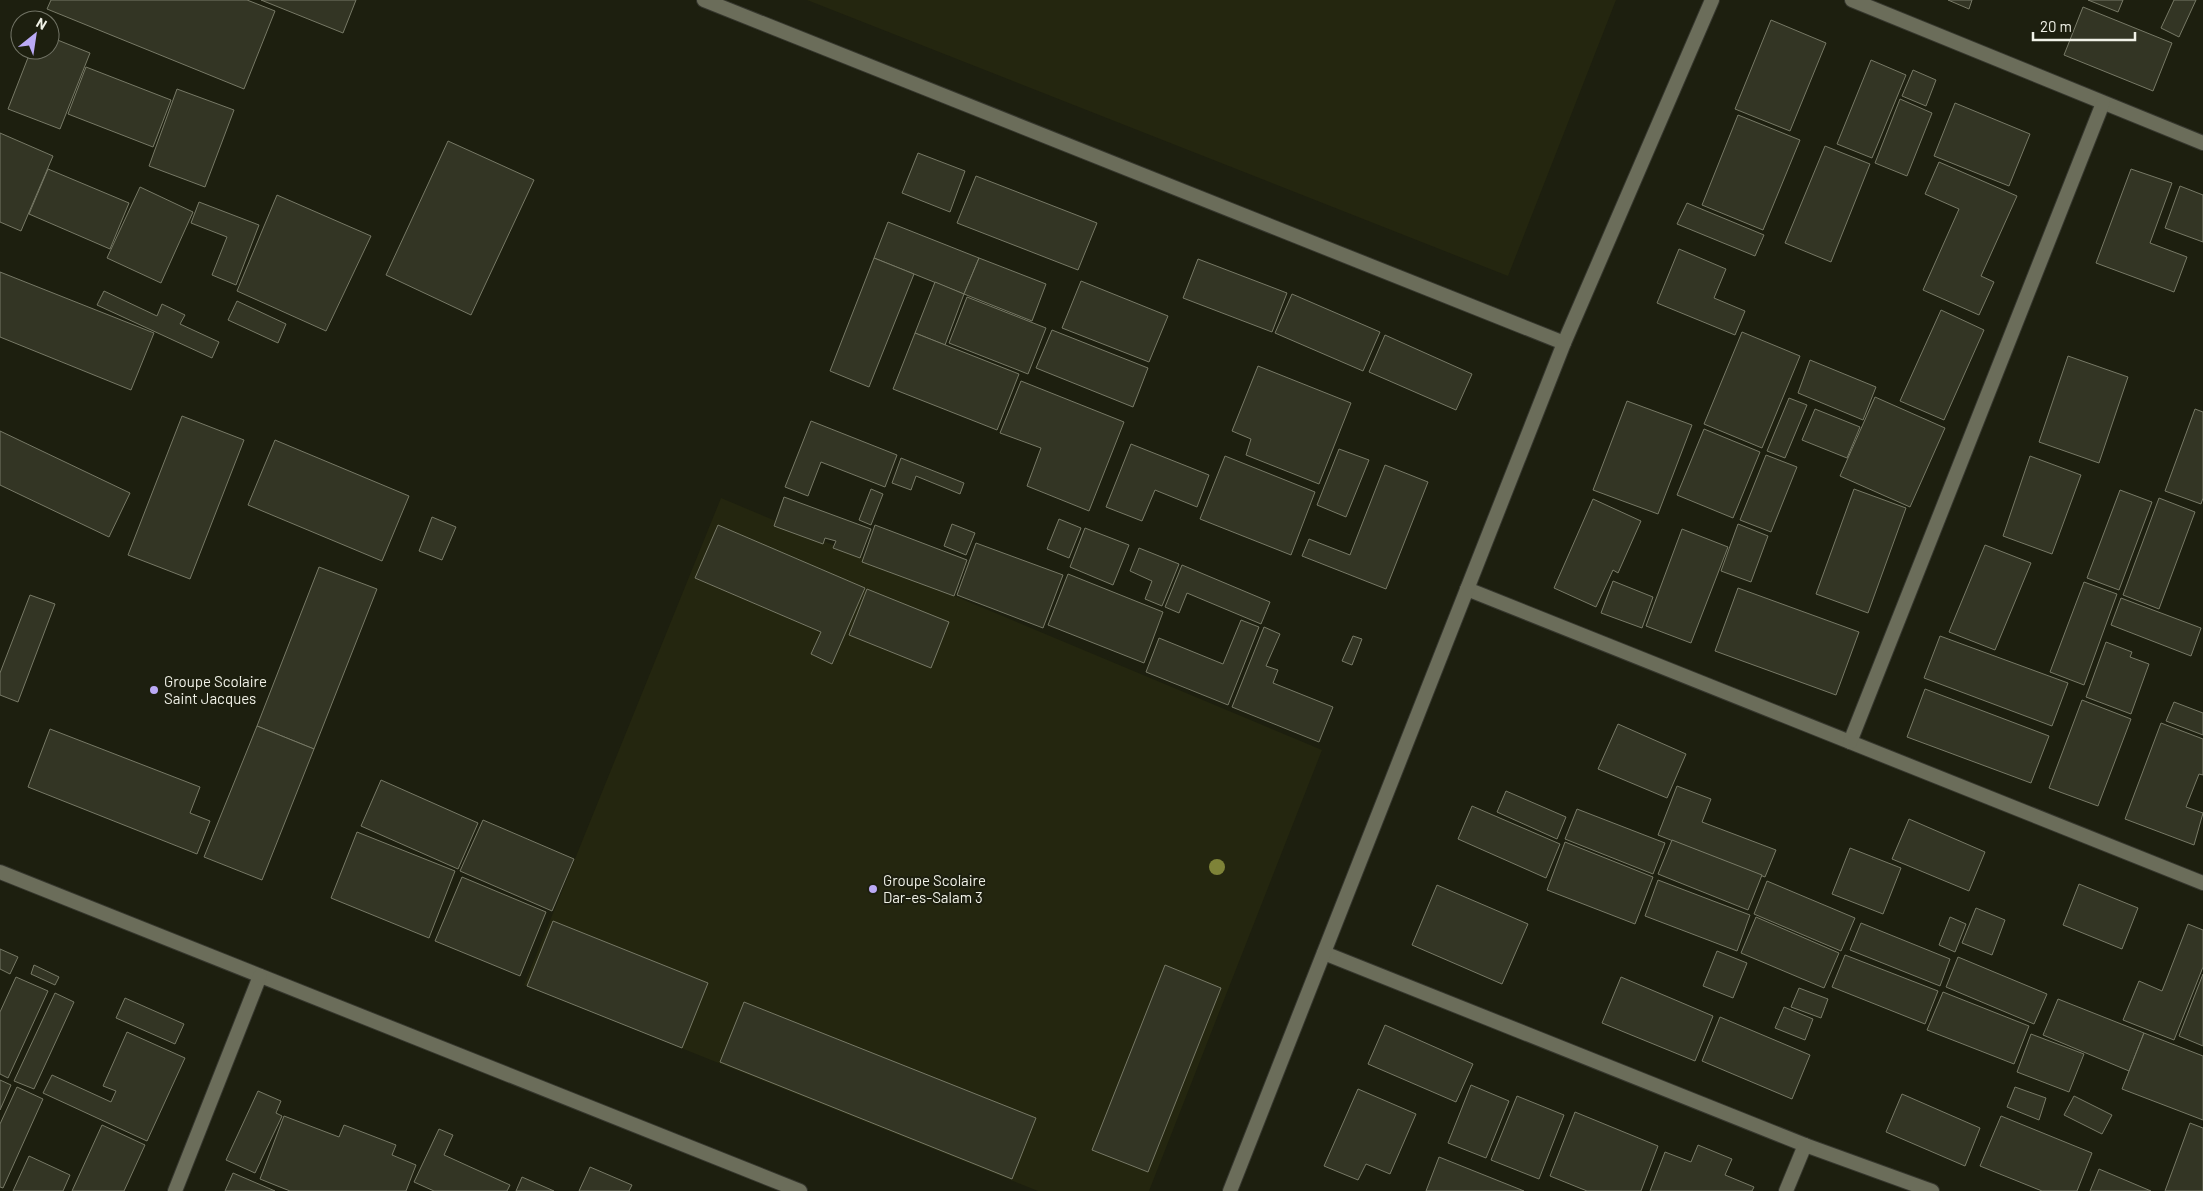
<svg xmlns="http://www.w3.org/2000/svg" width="2203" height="1191" viewBox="0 0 2203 1191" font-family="Barlow,sans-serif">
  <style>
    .built { fill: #24260f }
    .building { fill: #333524; stroke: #777966 }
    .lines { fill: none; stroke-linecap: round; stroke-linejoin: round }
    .minor-casing { stroke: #36372e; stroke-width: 16 }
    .minor { stroke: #6b6d5a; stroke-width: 14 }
    .tree { fill: #7e8338 }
    .poi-dot { fill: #bbaaf6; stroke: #1d1f0f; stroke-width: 2 }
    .labels { text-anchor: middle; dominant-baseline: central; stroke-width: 4; stroke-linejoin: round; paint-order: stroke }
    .poi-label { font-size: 15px; fill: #f0f1e7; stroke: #1d1f0f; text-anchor: start }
  </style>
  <rect width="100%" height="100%" fill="#1d1f0f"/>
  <g class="built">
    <polygon points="807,0 1616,0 1508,276"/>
    <polygon points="721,498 1322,750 1149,1191 1038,1191 524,985"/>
  </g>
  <g class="building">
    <polygon points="51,0 247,0 275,11 244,89 47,9"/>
    <polygon points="261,0 356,0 343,33"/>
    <polygon points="1948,0 1972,0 1969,9"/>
    <polygon points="2088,0 2123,0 2118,12"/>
    <polygon points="2174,0 2196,0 2179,37 2161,28"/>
    <polygon points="2083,7 2172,43 2153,91 2064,55"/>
    <polygon points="1771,20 1826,43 1790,131 1735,109"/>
    <polygon points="50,37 90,53 60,129 8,109 31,50 50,50"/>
    <polygon points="1871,60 1906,75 1872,158 1837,144"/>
    <polygon points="86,67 171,100 153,147 68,114"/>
    <polygon points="1913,70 1936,80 1926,106 1902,96"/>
    <polygon points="177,89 234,110 205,187 149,166"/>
    <polygon points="1900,99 1932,113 1907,176 1875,163"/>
    <polygon points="1955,103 2030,134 2009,186 1934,156"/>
    <polygon points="1738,115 1800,140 1763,230 1702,205"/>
    <polygon points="0,133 53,156 21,231 0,222"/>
    <polygon points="448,141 534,180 471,315 386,275"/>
    <polygon points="1825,146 1870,164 1831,262 1785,243"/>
    <polygon points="918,153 965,171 950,212 902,193"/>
    <polygon points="1939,162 2017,196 1981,276 1994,282 1979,315 1923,290 1959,209 1925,194"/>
    <polygon points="48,169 129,203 110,249 29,214"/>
    <polygon points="2131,169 2172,183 2150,243 2187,257 2174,292 2096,263"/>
    <polygon points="976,176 1097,223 1078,270 957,223"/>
    <polygon points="2180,186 2203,195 2203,242 2165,228"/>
    <polygon points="140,187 193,212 161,283 107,258"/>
    <polygon points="277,195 371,236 326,331 237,291"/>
    <polygon points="199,202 259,225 236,285 212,275 227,237 191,223"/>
    <polygon points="1687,203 1764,235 1755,256 1677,224"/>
    <polygon points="888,222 979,258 964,294 874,258"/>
    <polygon points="1679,249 1726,269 1714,298 1745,311 1735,335 1657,303"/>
    <polygon points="874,258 914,274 869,387 830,371"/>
    <polygon points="979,258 1046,284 1032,321 964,294"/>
    <polygon points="1198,259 1287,293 1272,332 1183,298"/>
    <polygon points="0,272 154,333 131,390 0,337"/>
    <polygon points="1081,281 1168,316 1149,362 1062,328"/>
    <polygon points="935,282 964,294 945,345 915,333"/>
    <polygon points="104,291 157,316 162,304 185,315 180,324 219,342 212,358 97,305"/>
    <polygon points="1292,294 1380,332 1363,371 1275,333"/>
    <polygon points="967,297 1046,328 1028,374 949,343"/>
    <polygon points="237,301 286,324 278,343 228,320"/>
    <polygon points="1941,310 1984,330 1944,420 1900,401"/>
    <polygon points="1052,330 1148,368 1133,407 1036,368"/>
    <polygon points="1742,332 1800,356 1762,448 1704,424"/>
    <polygon points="915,333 1019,374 997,430 893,389"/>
    <polygon points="1385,335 1472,374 1456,410 1369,372"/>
    <polygon points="2068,356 2128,377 2099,463 2039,442"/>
    <polygon points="1810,360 1876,387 1863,420 1798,393"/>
    <polygon points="1258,366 1351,403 1319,484 1246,455 1251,439 1232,431"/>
    <polygon points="1021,381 1124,422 1089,511 1027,486 1041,448 1000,433"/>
    <polygon points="1875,397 1945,428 1910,507 1840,476"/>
    <polygon points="1789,398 1807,405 1785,458 1767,451"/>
    <polygon points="1627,401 1692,425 1658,514 1593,490"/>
    <polygon points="1815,409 1860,427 1847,458 1802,440"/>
    <polygon points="2195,409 2203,412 2203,498 2201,504 2165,491"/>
    <polygon points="182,416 244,440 190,579 128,555"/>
    <polygon points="811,421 897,455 885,487 821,462 808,496 785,487"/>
    <polygon points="1704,429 1760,452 1733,518 1677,495"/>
    <polygon points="0,431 130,493 109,537 0,485"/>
    <polygon points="275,440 409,496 382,561 248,505"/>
    <polygon points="1131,444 1209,475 1197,507 1155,490 1142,521 1106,507"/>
    <polygon points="1339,449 1369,460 1346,517 1317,505"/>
    <polygon points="1766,455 1797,467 1771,532 1740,520"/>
    <polygon points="1225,456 1315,492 1291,555 1200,519"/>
    <polygon points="2030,456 2081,475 2052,554 2003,536"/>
    <polygon points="901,458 964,483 960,494 916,476 911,490 892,483"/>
    <polygon points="1385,465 1428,482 1386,589 1302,556 1309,539 1350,555"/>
    <polygon points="871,489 883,494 871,525 859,520"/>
    <polygon points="1854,489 1906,508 1868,613 1816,594"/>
    <polygon points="2120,490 2152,502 2119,590 2087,578"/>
    <polygon points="784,497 871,529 860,558 833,548 836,541 825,538 823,544 774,526"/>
    <polygon points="2159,498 2195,512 2159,609 2123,595"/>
    <polygon points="1593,499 1641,521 1618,573 1613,570 1596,607 1554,588"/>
    <polygon points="432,517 456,527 442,560 419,551"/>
    <polygon points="1059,519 1081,528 1069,558 1047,549"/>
    <polygon points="952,524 975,533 966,555 944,546"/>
    <polygon points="1738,524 1768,536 1751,582 1721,571"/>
    <polygon points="718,525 865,588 832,664 811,654 821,632 695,578"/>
    <polygon points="875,525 967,560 954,596 862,562"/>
    <polygon points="1085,528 1129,545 1113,585 1070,567"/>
    <polygon points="1682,529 1728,547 1691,643 1646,626"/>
    <polygon points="976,543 1063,575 1043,628 957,595"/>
    <polygon points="1985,545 2031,563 1995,650 1949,632"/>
    <polygon points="1139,548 1179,564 1162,606 1145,599 1152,581 1130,571"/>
    <polygon points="1182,565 1270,602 1261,624 1187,593 1179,613 1165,607"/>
    <polygon points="319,567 377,589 314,749 257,726"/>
    <polygon points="1068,574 1163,612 1144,663 1048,625"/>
    <polygon points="1613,581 1653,597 1642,628 1601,613"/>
    <polygon points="2084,582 2117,594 2084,685 2050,672"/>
    <polygon points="1738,588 1859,632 1836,695 1715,651"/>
    <polygon points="867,589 949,622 931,668 849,635"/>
    <polygon points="30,595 55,604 18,702 0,695 0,673"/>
    <polygon points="2121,598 2201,628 2191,656 2111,625"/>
    <polygon points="1241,620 1259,627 1228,705 1146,672 1159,638 1223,664"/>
    <polygon points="1264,627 1280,634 1266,666 1278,670 1273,683 1333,707 1319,742 1232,707"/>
    <polygon points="1353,636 1362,639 1352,665 1342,661"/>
    <polygon points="1940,636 2068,683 2052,726 1924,678"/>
    <polygon points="2106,642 2132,652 2130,657 2149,664 2131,714 2086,697"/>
    <polygon points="1925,689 2049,736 2031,783 1907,737"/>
    <polygon points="2082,700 2131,719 2098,806 2049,788"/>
    <polygon points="2174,702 2203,713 2203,735 2166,721"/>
    <polygon points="2161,723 2203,739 2203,775 2199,774 2186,807 2203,813 2194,845 2125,819"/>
    <polygon points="1618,724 1686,754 1667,798 1598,769"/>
    <polygon points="257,726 314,749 262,880 204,857"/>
    <polygon points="50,729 200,787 190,813 210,821 197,854 28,787"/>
    <polygon points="381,780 478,823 458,869 361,826"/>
    <polygon points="1677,786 1711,799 1702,822 1776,850 1765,877 1658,835"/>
    <polygon points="1506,791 1566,817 1557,839 1497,812"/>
    <polygon points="1472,806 1560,844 1546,878 1458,839"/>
    <polygon points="1577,809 1665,843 1653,874 1565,839"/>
    <polygon points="1909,819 1985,852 1969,891 1892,859"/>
    <polygon points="483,820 574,859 552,911 460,871"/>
    <polygon points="357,832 455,871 429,938 331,898"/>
    <polygon points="1672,840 1762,875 1748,910 1658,874"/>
    <polygon points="1565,842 1653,877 1635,924 1547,890"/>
    <polygon points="1850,848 1901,868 1883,914 1832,894"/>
    <polygon points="462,877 546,912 520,976 435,941"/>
    <polygon points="1658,880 1750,915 1737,951 1645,916"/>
    <polygon points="1767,881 1855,918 1841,951 1754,914"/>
    <polygon points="2079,884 2138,908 2122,949 2063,925"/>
    <polygon points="1437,885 1528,924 1502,984 1412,945"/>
    <polygon points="1976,908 2005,920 1992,955 1962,943"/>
    <polygon points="1756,917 1839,953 1824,988 1741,953"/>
    <polygon points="1950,917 1966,924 1955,952 1939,945"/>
    <polygon points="553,921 708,983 682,1048 527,986"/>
    <polygon points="1861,923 1950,959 1940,986 1850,950"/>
    <polygon points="2188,924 2203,930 2203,967 2174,1040 2123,1020 2139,981 2162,991"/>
    <polygon points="0,949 18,957 10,974 0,969"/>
    <polygon points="1717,951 1747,963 1733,998 1703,986"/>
    <polygon points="1845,955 1938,991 1925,1024 1832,987"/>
    <polygon points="1958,957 2047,994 2034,1024 1946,987"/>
    <polygon points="34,965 59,977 55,985 31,974"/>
    <polygon points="1165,965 1221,988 1148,1172 1092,1150"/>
    <polygon points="2203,974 2203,1046 2179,1036"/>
    <polygon points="16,977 48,991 8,1078 0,1074 0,1012"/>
    <polygon points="1621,977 1713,1016 1695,1061 1602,1023"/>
    <polygon points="1799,988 1828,999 1821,1018 1791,1007"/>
    <polygon points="1943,992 2029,1026 2014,1064 1927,1030"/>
    <polygon points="55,993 74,1002 34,1089 14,1081"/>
    <polygon points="125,998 184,1024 175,1044 116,1018"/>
    <polygon points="2058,999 2144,1033 2129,1071 2043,1035"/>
    <polygon points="744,1002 1036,1118 1012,1179 720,1062"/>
    <polygon points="1784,1007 1813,1019 1805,1040 1775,1028"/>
    <polygon points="1720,1017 1810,1055 1792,1099 1702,1061"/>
    <polygon points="1385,1025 1473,1064 1456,1102 1368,1064"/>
    <polygon points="127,1032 185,1058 147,1141 43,1093 52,1075 111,1102 116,1091 103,1086"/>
    <polygon points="2144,1033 2203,1056 2203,1120 2122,1089"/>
    <polygon points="2031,1034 2084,1054 2069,1092 2017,1072"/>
    <polygon points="0,1080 11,1085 0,1110"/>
    <polygon points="1471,1085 1509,1101 1486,1158 1448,1143"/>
    <polygon points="17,1087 43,1099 3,1188 0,1187 0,1124"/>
    <polygon points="2015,1087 2046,1098 2039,1120 2007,1107"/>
    <polygon points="1358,1089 1416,1114 1390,1174 1366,1164 1358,1180 1324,1166"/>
    <polygon points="258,1091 281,1101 276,1113 282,1116 255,1173 226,1160"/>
    <polygon points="1902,1094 1980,1128 1965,1166 1886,1132"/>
    <polygon points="1517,1096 1564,1115 1539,1179 1491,1160"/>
    <polygon points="2074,1096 2112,1115 2102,1134 2064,1115"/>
    <polygon points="1575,1112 1658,1146 1641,1191 1587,1191 1550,1176"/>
    <polygon points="284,1116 339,1137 344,1125 396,1145 392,1155 416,1165 406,1191 290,1191 260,1179"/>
    <polygon points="2001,1116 2092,1153 2077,1191 2042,1191 1980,1166"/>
    <polygon points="2190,1123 2203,1128 2203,1191 2165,1191"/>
    <polygon points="102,1125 145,1145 124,1191 72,1191"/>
    <polygon points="439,1129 453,1135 444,1155 510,1185 507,1191 434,1191 414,1182"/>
    <polygon points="1698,1145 1732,1159 1725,1175 1754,1187 1752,1191 1650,1191 1665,1152 1691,1162"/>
    <polygon points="29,1156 70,1175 63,1191 13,1191"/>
    <polygon points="1439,1157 1524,1191 1426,1191"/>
    <polygon points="590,1167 632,1185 629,1191 579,1191"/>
    <polygon points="2099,1169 2151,1191 2090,1191"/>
    <polygon points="233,1173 275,1191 225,1191"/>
    <polygon points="522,1177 554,1191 516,1191"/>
  </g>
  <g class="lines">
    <g class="minor-casing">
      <g id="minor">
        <polyline points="704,0 1564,343"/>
        <polyline points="1852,0 2203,143"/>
        <polyline points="1467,589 2203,883"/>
        <polyline points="1850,742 2103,103"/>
        <polyline points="0,872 800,1191"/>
        <polyline points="1324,953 1805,1145 1932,1191"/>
        <polyline points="175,1191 260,976"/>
        <polyline points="1230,1191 1564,343 1712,0"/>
        <polyline points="1786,1191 1805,1145"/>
      </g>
    </g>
    <use href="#minor" class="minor"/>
  </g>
  <circle class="tree" cx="1217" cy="867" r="8"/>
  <g class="poi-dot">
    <circle cx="154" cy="690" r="5"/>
    <circle cx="873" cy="889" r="5"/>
  </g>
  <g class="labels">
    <g class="poi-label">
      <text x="164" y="681">Groupe Scolaire<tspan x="164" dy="17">Saint Jacques</tspan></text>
      <text x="883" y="880">Groupe Scolaire<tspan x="883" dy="17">Dar-es-Salam 3</tspan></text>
    </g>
  </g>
  <g transform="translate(35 35) rotate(30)"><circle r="24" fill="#1d1f0f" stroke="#717365"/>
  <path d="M0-4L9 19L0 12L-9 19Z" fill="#bbaaf6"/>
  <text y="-8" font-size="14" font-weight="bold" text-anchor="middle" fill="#f0f1e7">N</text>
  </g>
  <path d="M2033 32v8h102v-8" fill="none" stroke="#f0f1e7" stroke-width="2.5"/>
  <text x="2040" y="32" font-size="15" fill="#f0f1e7" stroke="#1d1f0f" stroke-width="4" paint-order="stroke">20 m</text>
</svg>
